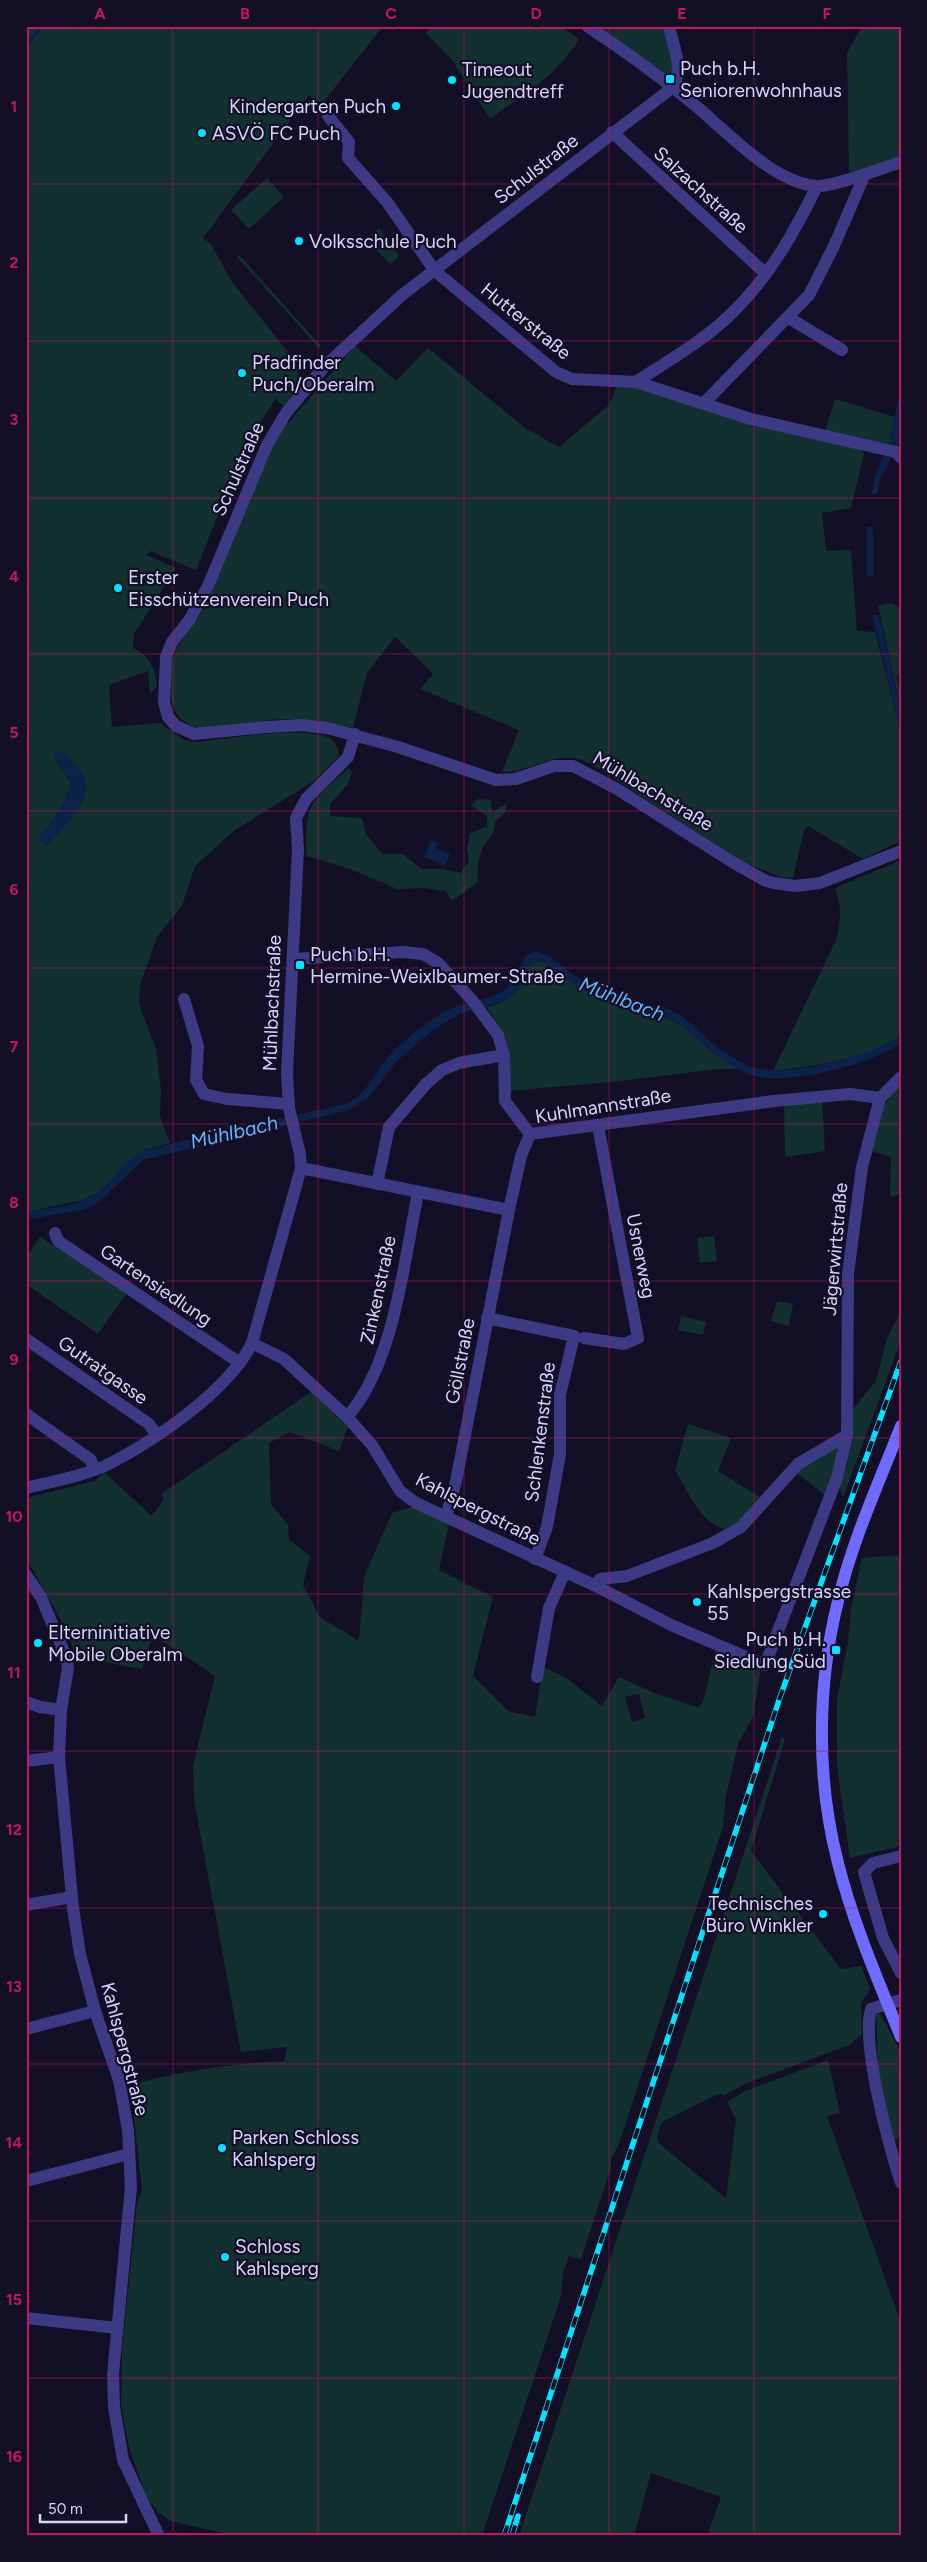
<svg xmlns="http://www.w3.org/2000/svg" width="927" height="2562" viewBox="0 0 927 2562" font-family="Figtree,sans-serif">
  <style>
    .green { fill: #12302f; fill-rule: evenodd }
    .water { fill: #0c2248 }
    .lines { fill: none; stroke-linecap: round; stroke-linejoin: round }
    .stream { stroke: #0c2248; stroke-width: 4 }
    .minor { stroke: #3d3a85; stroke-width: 12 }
    .secondary { stroke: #6f6bff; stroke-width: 12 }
    .rail-casing { stroke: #00e5ff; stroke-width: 5.5 }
    .rail { stroke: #130f26; stroke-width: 4; stroke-dasharray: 11; stroke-linecap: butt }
    .grid { fill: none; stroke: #c2185b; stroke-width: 1; stroke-opacity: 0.55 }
    .poi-dot { fill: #00e5ff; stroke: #130f26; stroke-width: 2 }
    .labels { text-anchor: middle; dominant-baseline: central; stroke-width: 4.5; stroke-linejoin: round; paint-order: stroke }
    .poi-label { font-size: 19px; fill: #d9d4ff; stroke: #130f26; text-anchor: start }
    .street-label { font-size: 19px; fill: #d9d4ff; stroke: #130f26 }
    .water-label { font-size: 20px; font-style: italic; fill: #62b6ff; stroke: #130f26 }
    .neatline { fill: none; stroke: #c2185b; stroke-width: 2 }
    .grid-label { font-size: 16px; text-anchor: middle; font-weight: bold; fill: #c2185b }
  </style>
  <rect width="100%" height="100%" fill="#130f26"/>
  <g class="green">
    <path d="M26 26H383L321 105 309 95 203 238 211 244 232 282 296 362 299 387 284 406 275 399 245 448 196 570 150 551 146 555 176 568 134 634 133 648C149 655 156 668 157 686L150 694 148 671 109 685 112 727 160 723 185 740 196 742C226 739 307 724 331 739 337 743 338 750 339 756L314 781 235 830 195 866 182 906 157 937 140 985 139 1004 156 1049 161 1090 160 1116 170 1143 144 1150 97 1193 83 1200 26 1212ZM54 754 87 787 39 837C48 826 75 796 70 782 66 772 57 764 54 754Z"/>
    <path d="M430 26H561L579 39C558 75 523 95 490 119L452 60 426 33Z"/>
    <polygon points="595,26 665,26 672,58 673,73 665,76"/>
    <polygon points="862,26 901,26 901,156 849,173 847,53"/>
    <polygon points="267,178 284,197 249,229 231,210"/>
    <polygon points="379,228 399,256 390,264 367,240"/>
    <polygon points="239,255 321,346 319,348 237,257"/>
    <path d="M355 346 396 381 428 348 525 428 559 447 609 405 617 386 637 388 862 449 864 454 851 508 822 513 826 551 851 550 857 631 875 632 901 733V841L863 859 808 826 804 830 793 878 781 877 745 863 596 767C590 764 584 760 578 759 551 753 528 773 502 772L519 730 420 689 433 674 395 637 367 673 353 728C326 723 298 717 270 720 254 722 213 731 199 728 166 722 166 682 174 656 180 637 197 623 206 605 230 553 249 498 273 445L282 430Z"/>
    <polygon points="835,399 895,417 889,444 825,432"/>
    <polygon points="891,603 901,608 901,675 896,676 901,695 901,710 878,606"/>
    <path d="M349 768 352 772 348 784 330 804V816L362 818 366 834 382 854H402L422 869H442L460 873 469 862 467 849 470 834 487 826V816L471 805 478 799 491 800 492 812 506 804V811L495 822C495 833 490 837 484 846 478 857 477 870 478 882L452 901 446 891 425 888 397 889 350 869 307 856C304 803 311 801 349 768Z"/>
    <path d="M901 860V1035C865 1061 816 1065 773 1071L836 940C841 921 842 907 835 888Z"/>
    <path d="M535 961 547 964 580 988 617 1003 669 1019 684 1027 720 1058 742 1069H718L621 1081 507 1091C510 1045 514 1046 486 1007 493 1005 503 1003 508 998 517 990 528 965 535 961Z"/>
    <polygon points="901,1081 901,1194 890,1197 891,1157 872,1151 883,1107"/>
    <polygon points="822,1101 825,1151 785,1157 784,1104"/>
    <polygon points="714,1236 717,1261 700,1263 697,1238"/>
    <polygon points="40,1237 127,1293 98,1334 26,1284 26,1258"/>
    <polygon points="777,1301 793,1304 789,1326 771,1321"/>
    <polygon points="901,1311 901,1340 843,1498 840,1486 848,1463 838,1459 825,1495 794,1471 842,1432 853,1409 876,1381 887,1338"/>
    <polygon points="681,1316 706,1322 703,1335 678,1330"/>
    <path d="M311 1392 348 1427 339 1451 290 1432 269 1443 271 1504 288 1525 289 1540 310 1556 303 1585 320 1617 359 1641 364 1577 392 1513 415 1506 449 1524 439 1570 493 1597 473 1676 508 1711 535 1717 543 1667 565 1677 602 1706 619 1677 657 1694 697 1707 702 1705 716 1649 761 1668 753 1717 738 1744 726 1796 723 1827 618 2147 611 2159V2168L581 2259 569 2256 563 2273 561 2296 482 2536H235L171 2521 157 2512 146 2495 130 2451 121 2406 122 2349 137 2203 142 2190 131 2089 134 2084C182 2071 234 2063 284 2061L287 2047 241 2052 194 1800 193 1765 215 1676 153 1635 142 1669 76 1657 67 1631 26 1558V1498L95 1481 104 1472 152 1516 164 1499 161 1494ZM639 1694 645 1718 632 1722 625 1697Z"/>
    <path d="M688 1424 731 1438 718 1471 763 1499 744 1520 725 1529C700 1523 688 1491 675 1470Z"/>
    <polygon points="901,1555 901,1846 850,1858 837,1767 837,1699 848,1642 851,1608 862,1558"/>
    <polygon points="782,1737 785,1739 751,1851 841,1969 861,1966 870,1989 861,2003 862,2034 849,2045 747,2083 723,2096 721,2093 662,2122 657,2136 659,2143 668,2151 726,2198 736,2119 727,2102 745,2091 828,2060 840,2113 827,2116 901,2323 901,2536 707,2536 721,2497 651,2473 634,2536 519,2536"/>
    <polygon points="876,2013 880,2014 901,2052 901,2135 896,2140 892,2138 878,2067"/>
  </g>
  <g class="water">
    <polygon points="901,388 901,434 898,446 881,477 877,494 872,494 875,476 889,444"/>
    <polygon points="867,527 873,527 874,575 867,576"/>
    <polygon points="872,615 879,615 901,710 901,733"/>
    <path d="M57 750C113 783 77 813 47 846L41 842 39 837C52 820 67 805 70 783L53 754Z"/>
    <polygon points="431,840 437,842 436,848 450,854 445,866 424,857"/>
    <path d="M534 951C552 954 563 969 579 978 598 989 621 996 642 1003 651 1005 660 1006 668 1009 690 1017 703 1038 722 1051 732 1057 748 1067 759 1069 792 1076 874 1055 901 1035V1043C873 1064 794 1083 759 1077 747 1075 731 1065 721 1059 702 1047 690 1029 670 1019 641 1006 608 1003 580 988 565 980 552 962 535 961L528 968 518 990 507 1000 460 1014 434 1029 396 1062 369 1097 349 1110 143 1160 98 1203 86 1209 26 1220V1212C48 1208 80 1206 98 1192 116 1177 122 1162 144 1150L349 1103C371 1087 372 1077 388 1057 399 1044 425 1024 439 1015 479 990 505 1013 525 956Z"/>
  </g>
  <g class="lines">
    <polyline class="stream" points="26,46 39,30"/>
    <g class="minor">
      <path d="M587 26C623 50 658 75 691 102 725 129 772 183 817 186 834 187 882 168 901 162"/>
      <path d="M669 26C673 46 685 70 672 88L402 295 324 367 286 413 267 445 208 586 190 619 172 642 166 657 164 702 168 717 176 726 194 734 267 727 302 725 327 728 398 747 496 780 516 779 554 766H573L617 789 734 863 766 881 774 883 795 886 820 883 901 851"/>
      <polyline points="328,116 349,142 348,158 387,202 435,271 556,372 572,379 636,382 751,419 896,452 901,458"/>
      <polyline points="612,132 766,274"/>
      <polyline points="789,318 842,350"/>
      <path d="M636 382C669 360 707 339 735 310 771 274 795 231 817 186"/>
      <polyline points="704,403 809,295 834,246 865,174"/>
      <polyline points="293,959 403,952 423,954 438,963 472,1000 498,1035 504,1055 505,1101 530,1134"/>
      <polyline points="184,999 198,1046 196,1080 204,1094 227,1099 289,1104"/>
      <polyline points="301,1168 509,1210 521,1156 530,1134 774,1101 850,1094 880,1098"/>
      <polyline points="377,1184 389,1127 426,1084 442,1070 459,1063 504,1055"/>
      <polyline points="55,1233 58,1241 240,1363"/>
      <polyline points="487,1318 574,1336 560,1395 560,1454 547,1527 535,1559"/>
      <polyline points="584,1338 624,1344 638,1338 598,1126"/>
      <polyline points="26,1339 149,1424 156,1434"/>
      <polyline points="252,1343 284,1359 347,1417 372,1445 400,1491 416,1503 596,1586 671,1625 765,1665 837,1478 847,1435 848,1274 862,1167 880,1098 901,1077"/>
      <polyline points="26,1414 91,1460 94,1470"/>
      <path d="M347 1417C394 1365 404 1261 418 1193"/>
      <path d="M26 1488C54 1481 85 1476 111 1463 157 1439 229 1390 252 1343L301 1168 300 1154 289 1108 287 1073 298 849 296 818 306 799 348 757 355 734"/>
      <polyline points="446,1517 456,1481 509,1210"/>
      <polyline points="26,1575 41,1597 67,1659 68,1668 61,1710 59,1757 73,1908 80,1954 95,2011 119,2080 128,2130 131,2187 113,2374 114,2407 123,2460 159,2536"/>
      <polyline points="596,1586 600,1579 627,1576 713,1543 741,1527 798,1464 847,1435"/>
      <polyline points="537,1677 549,1608 565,1572"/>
      <polyline points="26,1702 40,1707 61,1710"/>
      <polyline points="26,1761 59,1757"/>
      <polyline points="901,1856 873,1863 864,1872 883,1938 901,1973"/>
      <polyline points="26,1905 72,1897"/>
      <path d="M901 2000 871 2009C861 2044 889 2146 901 2183"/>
      <polyline points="26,2029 95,2011"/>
      <polyline points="26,2181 129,2154"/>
      <polyline points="26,2318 117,2328"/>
    </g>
    <path class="secondary" d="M901 1426C879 1483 852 1541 838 1601 817 1685 816 1778 838 1863 853 1923 878 1980 901 2037"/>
    <g class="rail-casing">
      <g id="rail">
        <polyline points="504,2536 779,1700 901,1361"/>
        <polyline points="512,2536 518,2516"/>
      </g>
    </g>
    <use href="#rail" class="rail"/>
  </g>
  <path class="grid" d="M173 26V2536M318 26V2536M464 26V2536M609 26V2536M754 26V2536M26 184H901M26 341H901M26 498H901M26 654H901M26 811H901M26 968H901M26 1124H901M26 1281H901M26 1438H901M26 1594H901M26 1751H901M26 1908H901M26 2064H901M26 2221H901M26 2378H901"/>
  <g class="poi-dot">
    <rect x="665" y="74" width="10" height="10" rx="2.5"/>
    <circle cx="452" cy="80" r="5"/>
    <circle cx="396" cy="106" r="5"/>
    <circle cx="202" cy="133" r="5"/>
    <circle cx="299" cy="241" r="5"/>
    <circle cx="242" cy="373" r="5"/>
    <circle cx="118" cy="588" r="5"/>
    <rect x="295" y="960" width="10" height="10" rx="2.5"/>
    <circle cx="697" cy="1602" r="5"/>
    <circle cx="38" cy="1643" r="5"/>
    <rect x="831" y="1645" width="10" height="10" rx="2.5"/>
    <circle cx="823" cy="1914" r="5"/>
    <circle cx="222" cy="2148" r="5"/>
    <circle cx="225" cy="2257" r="5"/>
  </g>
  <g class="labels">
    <g class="poi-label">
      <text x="680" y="68">Puch b.H.<tspan x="680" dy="22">Seniorenwohnhaus</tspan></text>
      <text x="462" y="69">Timeout<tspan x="462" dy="22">Jugendtreff</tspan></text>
      <text x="386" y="106" text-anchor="end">Kindergarten Puch</text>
      <text x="212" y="133">ASVÖ FC Puch</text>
      <text x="309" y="241">Volksschule Puch</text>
      <text x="252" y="362">Pfadfinder<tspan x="252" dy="22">Puch/Oberalm</tspan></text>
      <text x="128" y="577">Erster<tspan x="128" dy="22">Eisschützenverein Puch</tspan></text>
      <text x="310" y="954">Puch b.H.<tspan x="310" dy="22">Hermine-Weixlbaumer-Straße</tspan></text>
      <text x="707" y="1591">Kahlspergstrasse<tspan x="707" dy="22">55</tspan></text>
      <text x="48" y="1632">Elterninitiative<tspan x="48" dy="22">Mobile Oberalm</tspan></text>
      <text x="826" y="1639" text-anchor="end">Puch b.H.<tspan x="826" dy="22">Siedlung Süd</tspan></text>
      <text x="813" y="1903" text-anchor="end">Technisches<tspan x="813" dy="22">Büro Winkler</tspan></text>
      <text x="232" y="2137">Parken Schloss<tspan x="232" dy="22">Kahlsperg</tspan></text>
      <text x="235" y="2246">Schloss<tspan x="235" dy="22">Kahlsperg</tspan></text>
    </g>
    <g class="street-label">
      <text transform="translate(536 169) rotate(-38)">Schulstraße</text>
      <text transform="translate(701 190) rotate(42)">Salzachstraße</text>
      <text transform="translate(526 321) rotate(39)">Hutterstraße</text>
      <text transform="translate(238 469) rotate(-66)">Schulstraße</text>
      <text transform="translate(653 791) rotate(31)">Mühlbachstraße</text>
      <text transform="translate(272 1003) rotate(-88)">Mühlbachstraße</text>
      <text transform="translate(603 1106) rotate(-9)">Kuhlmannstraße</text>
      <text transform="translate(835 1249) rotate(-85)">Jägerwirtstraße</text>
      <text transform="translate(641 1256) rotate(79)">Usnerweg</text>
      <text transform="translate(156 1285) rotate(34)">Gartensiedlung</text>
      <text transform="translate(378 1290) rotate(-78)">Zinkenstraße</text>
      <text transform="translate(460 1361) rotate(-79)">Göllstraße</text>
      <text transform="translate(103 1370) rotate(35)">Gutratgasse</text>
      <text transform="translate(540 1432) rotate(-83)">Schlenkenstraße</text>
      <text transform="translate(478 1509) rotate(27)">Kahlspergstraße</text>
      <text transform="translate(125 2049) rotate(75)">Kahlspergstraße</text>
    </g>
    <g class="water-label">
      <text transform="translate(622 999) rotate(21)">Mühlbach</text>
      <text transform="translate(234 1132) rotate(-13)">Mühlbach</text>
    </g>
  </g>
  <rect width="927" height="2562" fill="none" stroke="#130f26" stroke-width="55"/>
  <path d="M40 2514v8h86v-8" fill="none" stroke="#d9d4ff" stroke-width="2.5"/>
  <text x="48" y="2514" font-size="15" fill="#d9d4ff" stroke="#130f26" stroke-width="4" paint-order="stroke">50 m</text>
  <rect x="28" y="28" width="872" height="2506" class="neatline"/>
  <g class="grid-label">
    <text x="100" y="19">A</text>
    <text x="245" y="19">B</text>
    <text x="391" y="19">C</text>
    <text x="536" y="19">D</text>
    <text x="682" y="19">E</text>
    <text x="827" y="19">F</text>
    <text x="14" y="112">1</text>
    <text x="14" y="268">2</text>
    <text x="14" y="425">3</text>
    <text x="14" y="582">4</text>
    <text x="14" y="738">5</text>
    <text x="14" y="895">6</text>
    <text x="14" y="1052">7</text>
    <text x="14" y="1208">8</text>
    <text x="14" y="1365">9</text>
    <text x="14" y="1522">10</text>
    <text x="14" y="1678">11</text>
    <text x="14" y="1835">12</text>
    <text x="14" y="1992">13</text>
    <text x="14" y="2148">14</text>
    <text x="14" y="2305">15</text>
    <text x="14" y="2462">16</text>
  </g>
</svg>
